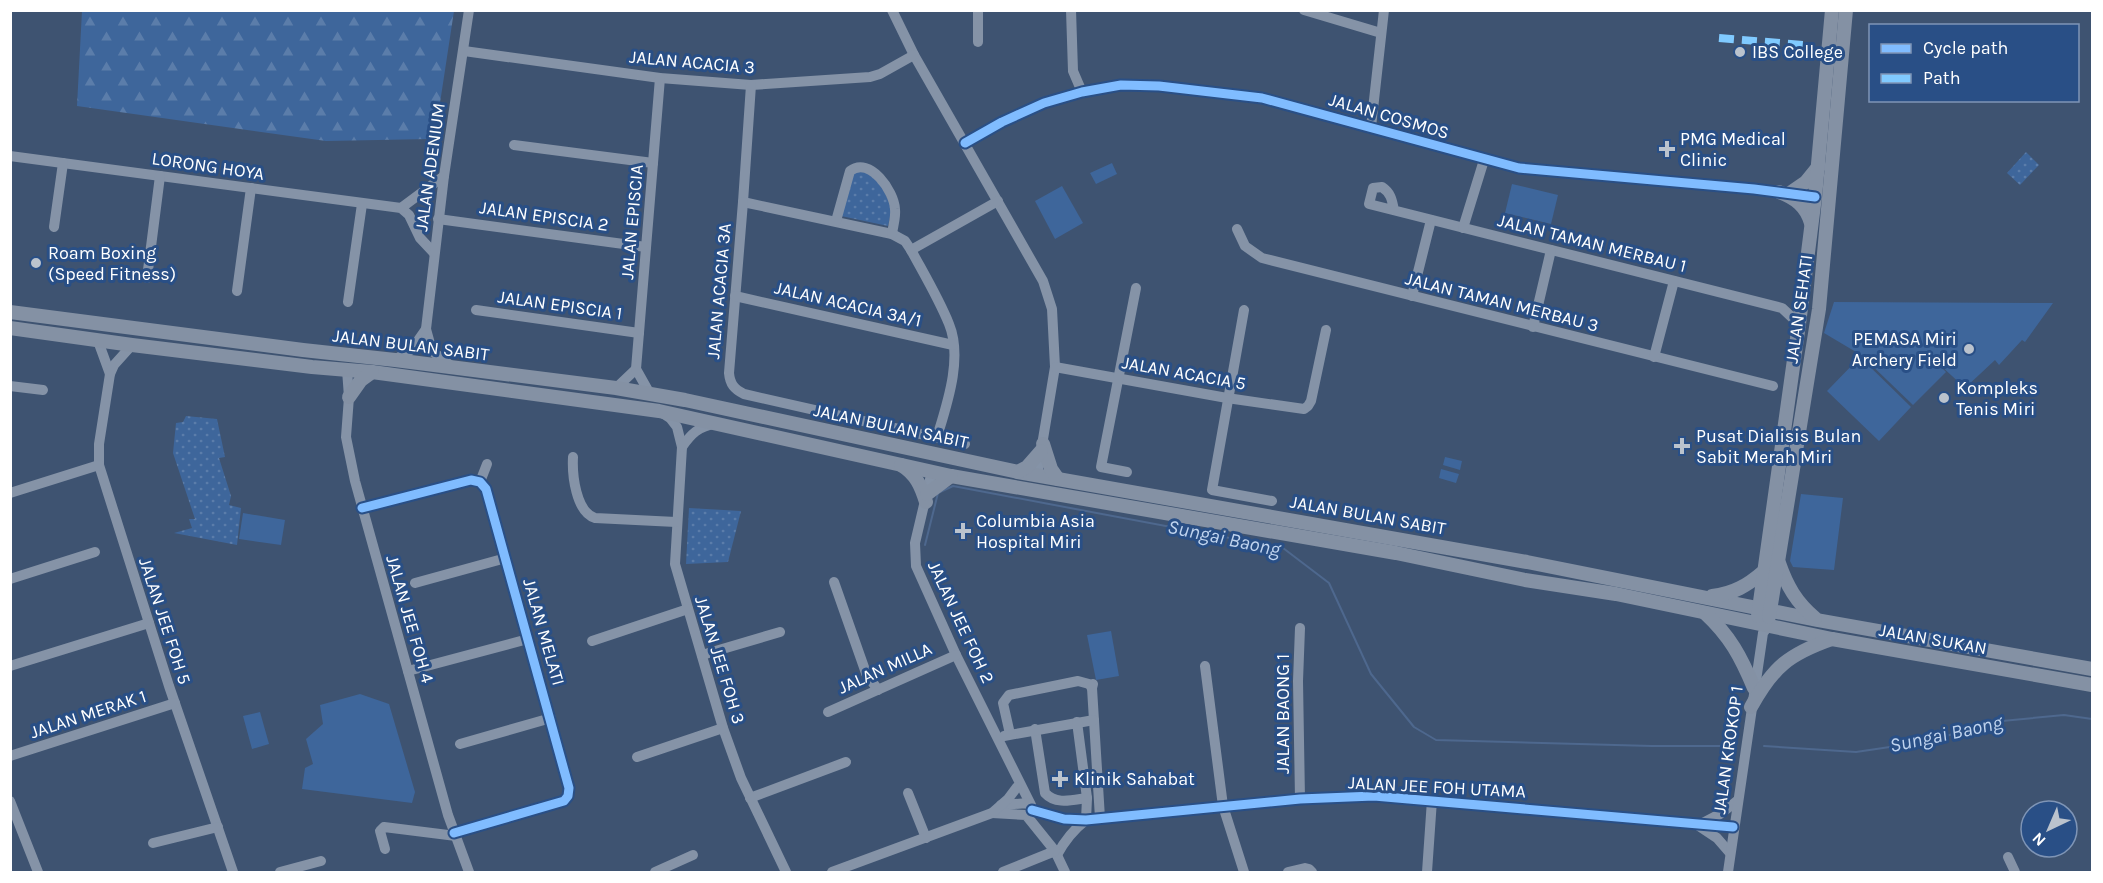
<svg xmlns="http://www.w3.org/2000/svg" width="2103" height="883" viewBox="0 0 2103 883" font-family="Karla,sans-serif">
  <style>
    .grass { fill: url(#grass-dots) }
    .forest { fill: url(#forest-firs) }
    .pitch { fill: #3e669b }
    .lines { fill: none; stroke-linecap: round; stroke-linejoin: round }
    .stream { stroke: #4e688e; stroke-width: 2 }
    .minor { stroke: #8593a7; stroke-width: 10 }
    .major { stroke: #8491a4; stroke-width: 14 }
    .quiet { stroke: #80caff; stroke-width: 8; stroke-dasharray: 15 8; stroke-linecap: butt }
    .cycleway-casing { stroke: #294f86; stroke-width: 13 }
    .cycleway { stroke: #80bcff; stroke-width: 9 }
    .poi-dot { fill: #bbc3cd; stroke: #294f86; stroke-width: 2 }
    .labels { text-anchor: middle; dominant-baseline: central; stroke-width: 6; stroke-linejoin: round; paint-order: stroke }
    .poi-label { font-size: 18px; fill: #fff; stroke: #294f86; text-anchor: start }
    .street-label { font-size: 18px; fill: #fff; stroke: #294f86 }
    .water-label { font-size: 20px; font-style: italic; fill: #c0d4ef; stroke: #294f86 }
  </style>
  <defs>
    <pattern id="grass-dots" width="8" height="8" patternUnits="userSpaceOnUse" patternTransform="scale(1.5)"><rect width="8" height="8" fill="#3e669b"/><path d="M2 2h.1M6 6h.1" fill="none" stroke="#5b7daa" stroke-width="1.8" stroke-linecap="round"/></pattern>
    <pattern id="forest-firs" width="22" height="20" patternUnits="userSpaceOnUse" patternTransform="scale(1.5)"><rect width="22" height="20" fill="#3e669b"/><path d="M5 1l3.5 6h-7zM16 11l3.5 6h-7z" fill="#5b7daa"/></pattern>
  </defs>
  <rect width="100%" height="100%" fill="#3e5371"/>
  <g class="grass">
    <polygon points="2026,152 2039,165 2020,185 2007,173"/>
    <polygon points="854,171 870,173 879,180 892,208 888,226 841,216"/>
    <polygon points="186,416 217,419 225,457 219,458 231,496 229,505 241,508 237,545 174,533 192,528 189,519 195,519 173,453 176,423 183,422"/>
    <polygon points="689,508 741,511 728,562 686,564"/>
  </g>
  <polygon class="forest" points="82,11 82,10 454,11 438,116 430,139 326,141 77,106"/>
  <g class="pitch">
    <polygon points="1112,163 1117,174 1096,184 1090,173"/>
    <polygon points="1512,184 1558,195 1551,224 1505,213"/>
    <polygon points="1062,186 1083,223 1055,239 1035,201"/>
    <polygon points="1834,302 2053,303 2025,342 2022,340 1999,365 1995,360 1965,388 1925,351 1946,372 1913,405 1861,355 1824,333"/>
    <polygon points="1860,357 1911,407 1879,441 1827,391"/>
    <polygon points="1445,457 1462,461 1460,470 1443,465"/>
    <polygon points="1441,469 1459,474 1456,483 1439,478"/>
    <polygon points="1801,494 1843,498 1834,570 1793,567 1790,561"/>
    <polygon points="243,513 285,520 281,545 239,539"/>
    <polygon points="1111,631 1119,676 1096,680 1087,635"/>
    <polygon points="360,694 389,704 415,792 412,803 302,789 305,768 313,764 306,739 323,724 320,705"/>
    <polygon points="260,712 269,744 252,749 243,716"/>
  </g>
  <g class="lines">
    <g class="stream">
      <polyline points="925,545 938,493 953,486 1283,548 1329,583 1371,674 1414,727 1436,740 1652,746 1723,746"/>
      <polyline points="1764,746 1856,752 1937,740 1967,728 2002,721 2064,715 2092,719"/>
    </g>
    <g class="minor">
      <polyline points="892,10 914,55 1043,281 1052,309 1055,367 1037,475"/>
      <polyline points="978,10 978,42"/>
      <polyline points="1071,10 1073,71 1082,92"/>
      <polyline points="1304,10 1381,33"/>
      <polyline points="464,51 660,78 751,85 870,77 880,74 914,55"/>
      <path d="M751 85 743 202 892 234 905 241 911 250C924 274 939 299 949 324 963 358 947 404 937 437"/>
      <polyline points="1371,127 1384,10"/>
      <polyline points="965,143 1002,122 1044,103 1082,92 1121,85 1159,86 1262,98 1519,168 1754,189 1815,197"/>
      <polyline points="514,145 653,163"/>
      <polyline points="10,156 401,208 409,215 420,238 434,253"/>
      <path d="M743 202 729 373C730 384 734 389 744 394L965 444"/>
      <polyline points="401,208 444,176"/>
      <path d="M1394 210C1392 200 1391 193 1382 187L1373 188 1369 204 1782 308 1799 324"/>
      <polyline points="438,219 646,247"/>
      <path d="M836 221 850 171C870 156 894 191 895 209 896 217 893 226 892 234"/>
      <polyline points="54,227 63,163"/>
      <polyline points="1463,228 1484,160"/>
      <polyline points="1237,229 1245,246 1262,258 1773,386"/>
      <polyline points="911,250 998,201"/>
      <polyline points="147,278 160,176"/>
      <polyline points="237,291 251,188"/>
      <polyline points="735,296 953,345"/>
      <polyline points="1412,296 1431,220"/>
      <polyline points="348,302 362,204"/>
      <polyline points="476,310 639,333"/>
      <polyline points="1244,310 1212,490 1272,501"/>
      <polyline points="1533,327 1551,250"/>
      <polyline points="98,341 110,374"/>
      <polyline points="132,345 114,365 110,374 99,444 99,465 169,686 233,872"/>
      <polyline points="1654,357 1674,281"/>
      <polyline points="395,360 412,349 426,329"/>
      <polyline points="451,366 432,351 426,329 444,176 469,10"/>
      <polyline points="1055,367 1227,398 1304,409 1308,406 1311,401 1326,330"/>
      <polyline points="347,370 349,397 346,437 355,481 448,815 469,872"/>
      <polyline points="10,386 43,390"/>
      <polyline points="616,388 636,369"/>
      <polyline points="650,394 636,369 660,78"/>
      <polyline points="661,412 670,418 677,427 682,447 675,564 723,728 741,778 786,872"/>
      <path d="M682 447C691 434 699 426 715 424"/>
      <path d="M573 457C572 475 576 512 595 518L676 522"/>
      <polyline points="932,471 915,543 916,566 956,655 1031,805"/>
      <polyline points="1127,472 1101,467 1136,288"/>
      <polyline points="480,482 487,464"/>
      <polyline points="10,493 99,465"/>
      <polyline points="362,508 471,480 480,482 486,489 569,788 568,796 564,801 454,833"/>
      <polyline points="10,579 95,552"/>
      <polyline points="834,582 866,673 878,690"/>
      <polyline points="415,583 506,558"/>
      <polyline points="1300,628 1298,681 1300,799"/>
      <polyline points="592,641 688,609"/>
      <polyline points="702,655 780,632"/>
      <polyline points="10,666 149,623"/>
      <polyline points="1205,666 1223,806 1244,872"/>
      <polyline points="408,671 528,639"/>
      <polyline points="1093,684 1092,688 1100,818"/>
      <polyline points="828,712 956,655"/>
      <path d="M1035 729 1045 793C1056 805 1072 800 1087 798"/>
      <polyline points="1010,734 1003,703 1009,695 1078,681 1089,684 1092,688"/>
      <polyline points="1004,736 1094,720"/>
      <polyline points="460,744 551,718"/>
      <polyline points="10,756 175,703"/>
      <polyline points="637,757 723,728"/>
      <polyline points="908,793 926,838"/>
      <polyline points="750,798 846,762"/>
      <polyline points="10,801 38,872"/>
      <polyline points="1001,805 1028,803 1032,810"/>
      <polyline points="1032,810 1064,819 1086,820 1300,799 1374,796 1733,827"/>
      <polyline points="992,813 1026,815 1055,851 1065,872"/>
      <polyline points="1701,824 1720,814 1737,801"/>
      <polyline points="1699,826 1717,838 1730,853"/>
      <polyline points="153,843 218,827"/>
      <polyline points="385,849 380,831 384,827 456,836"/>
      <path d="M1057 855C1065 840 1073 830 1086 820L1087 798 1077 722"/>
      <polyline points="2008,857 2015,872"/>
      <polyline points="280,872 321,861"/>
      <polyline points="655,872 693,855"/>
      <polyline points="832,872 992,813 1008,799 1017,787"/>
      <polyline points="1003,872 1055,851"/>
      <polyline points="1288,872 1305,868 1309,869 1312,872"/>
      <polyline points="1427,872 1432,800"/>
      <polyline points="1728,872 1763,633 1768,626"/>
    </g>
    <g class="major">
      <path d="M1779 192C1795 198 1806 206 1811 223"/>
      <polyline points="1790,193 1806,182 1819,166"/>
      <polyline points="10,312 303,350 395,360 616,388 685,400 1018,472 1527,562 1817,620 2092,669"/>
      <polyline points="10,328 132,345 312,367 372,372 659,411 951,476 1396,553 1525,580 1616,594 1832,639 2092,685"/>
      <polyline points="349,397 361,380 372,372"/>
      <polyline points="1043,444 1051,469 1058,479"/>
      <path d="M901 465C916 474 921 486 926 502"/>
      <polyline points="1018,472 1027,467 1041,451"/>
      <polyline points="927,494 951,476"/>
      <path d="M1779 563C1787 586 1796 602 1815 618"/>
      <path d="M1712 596C1733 594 1748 585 1763 572"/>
      <path d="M1705 613C1730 636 1741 657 1754 688"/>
      <polyline points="1758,616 1799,324 1815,197 1832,10"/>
      <polyline points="1769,617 1819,309 1846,10"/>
      <path d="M1751 707C1773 667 1789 654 1832 639"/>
    </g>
    <polyline class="quiet" points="1719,38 1804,45"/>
    <g class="cycleway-casing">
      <g id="cycleway">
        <polyline points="965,143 1002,122 1044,103 1082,92 1121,85 1159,86 1262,98 1519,168 1754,189 1815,197"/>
        <polyline points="362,508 471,480 480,482 486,489 569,788 568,796 564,801 454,833"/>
        <polyline points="1032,810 1064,819 1086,820 1300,799 1374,796 1733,827"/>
      </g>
    </g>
    <use href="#cycleway" class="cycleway"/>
  </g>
  <g class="poi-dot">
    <circle cx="1740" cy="52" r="6"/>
    <path d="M1664 140h6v6h6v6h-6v6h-6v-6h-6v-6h6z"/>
    <circle cx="36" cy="263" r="6"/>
    <circle cx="1969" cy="349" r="6"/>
    <circle cx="1944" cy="398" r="6"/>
    <path d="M1679 437h6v6h6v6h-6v6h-6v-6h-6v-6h6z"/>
    <path d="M960 522h6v6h6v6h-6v6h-6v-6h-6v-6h6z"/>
    <path d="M1057 770h6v6h6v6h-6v6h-6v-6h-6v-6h6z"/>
  </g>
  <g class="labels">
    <g class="poi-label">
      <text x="1752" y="52">IBS College</text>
      <text x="1680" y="139">PMG Medical<tspan x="1680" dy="21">Clinic</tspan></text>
      <text x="48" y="253">Roam Boxing<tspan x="48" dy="21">(Speed Fitness)</tspan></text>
      <text x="1957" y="339" text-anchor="end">PEMASA Miri<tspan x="1957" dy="21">Archery Field</tspan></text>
      <text x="1956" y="388">Kompleks<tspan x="1956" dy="21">Tenis Miri</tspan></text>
      <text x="1696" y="436">Pusat Dialisis Bulan<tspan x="1696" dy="21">Sabit Merah Miri</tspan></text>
      <text x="976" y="521">Columbia Asia<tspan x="976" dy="21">Hospital Miri</tspan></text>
      <text x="1074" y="779">Klinik Sahabat</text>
    </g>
    <g class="street-label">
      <text transform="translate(692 62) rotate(5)">JALAN ACACIA 3</text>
      <text transform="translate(1389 116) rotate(16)">JALAN COSMOS</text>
      <text transform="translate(208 166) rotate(8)">LORONG HOYA</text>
      <text transform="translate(430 167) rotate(-82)">JALAN ADENIUM</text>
      <text transform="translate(544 216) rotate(8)">JALAN EPISCIA 2</text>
      <text transform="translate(632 222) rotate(-85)">JALAN EPISCIA</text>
      <text transform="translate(1592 243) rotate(14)">JALAN TAMAN MERBAU 1</text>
      <text transform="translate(719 291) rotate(-85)">JALAN ACACIA 3A</text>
      <text transform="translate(1502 302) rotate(14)">JALAN TAMAN MERBAU 3</text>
      <text transform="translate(848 304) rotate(13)">JALAN ACACIA 3A/1</text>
      <text transform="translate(560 305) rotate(8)">JALAN EPISCIA 1</text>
      <text transform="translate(1799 309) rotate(-82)">JALAN SEHATI</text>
      <text transform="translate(411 345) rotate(7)">JALAN BULAN SABIT</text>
      <text transform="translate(1184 373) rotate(10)">JALAN ACACIA 5</text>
      <text transform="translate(891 426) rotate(12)">JALAN BULAN SABIT</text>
      <text transform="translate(1368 515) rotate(10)">JALAN BULAN SABIT</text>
      <text transform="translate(410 619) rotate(74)">JALAN JEE FOH 4</text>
      <text transform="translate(165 621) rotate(72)">JALAN JEE FOH 5</text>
      <text transform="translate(961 622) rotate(65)">JALAN JEE FOH 2</text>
      <text transform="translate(544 632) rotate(74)">JALAN MELATI</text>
      <text transform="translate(1933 639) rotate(10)">JALAN SUKAN</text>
      <text transform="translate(720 660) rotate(73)">JALAN JEE FOH 3</text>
      <text transform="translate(885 668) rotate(-24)">JALAN MILLA</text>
      <text transform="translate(88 714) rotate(-18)">JALAN MERAK 1</text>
      <text transform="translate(1283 714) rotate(-90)">JALAN BAONG 1</text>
      <text transform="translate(1728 750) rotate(-82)">JALAN KROKOP 1</text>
      <text transform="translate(1437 787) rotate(3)">JALAN JEE FOH UTAMA</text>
    </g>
    <g class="water-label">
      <text transform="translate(1224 538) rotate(12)">Sungai Baong</text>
      <text transform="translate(1946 734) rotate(-12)">Sungai Baong</text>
    </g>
  </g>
  <rect width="2103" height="883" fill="none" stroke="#ffffff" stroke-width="24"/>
  <rect x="1869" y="24" width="210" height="78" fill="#294f86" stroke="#7f95b6" stroke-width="1.5"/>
  <rect x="1881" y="44" width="30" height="9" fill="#80bcff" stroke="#7f95b6" stroke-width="1.5"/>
  <text x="1923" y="54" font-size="18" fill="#ffffff">Cycle path</text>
  <rect x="1881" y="74" width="30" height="9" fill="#80caff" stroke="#7f95b6" stroke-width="1.5"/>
  <text x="1923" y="84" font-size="18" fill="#ffffff">Path</text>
  <g transform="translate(2049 829) rotate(224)"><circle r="28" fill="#294f86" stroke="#7f95b6" stroke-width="1.5"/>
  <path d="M0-4.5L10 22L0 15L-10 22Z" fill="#bbc3cd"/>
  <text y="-9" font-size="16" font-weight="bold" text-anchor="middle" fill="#ffffff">N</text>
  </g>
</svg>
